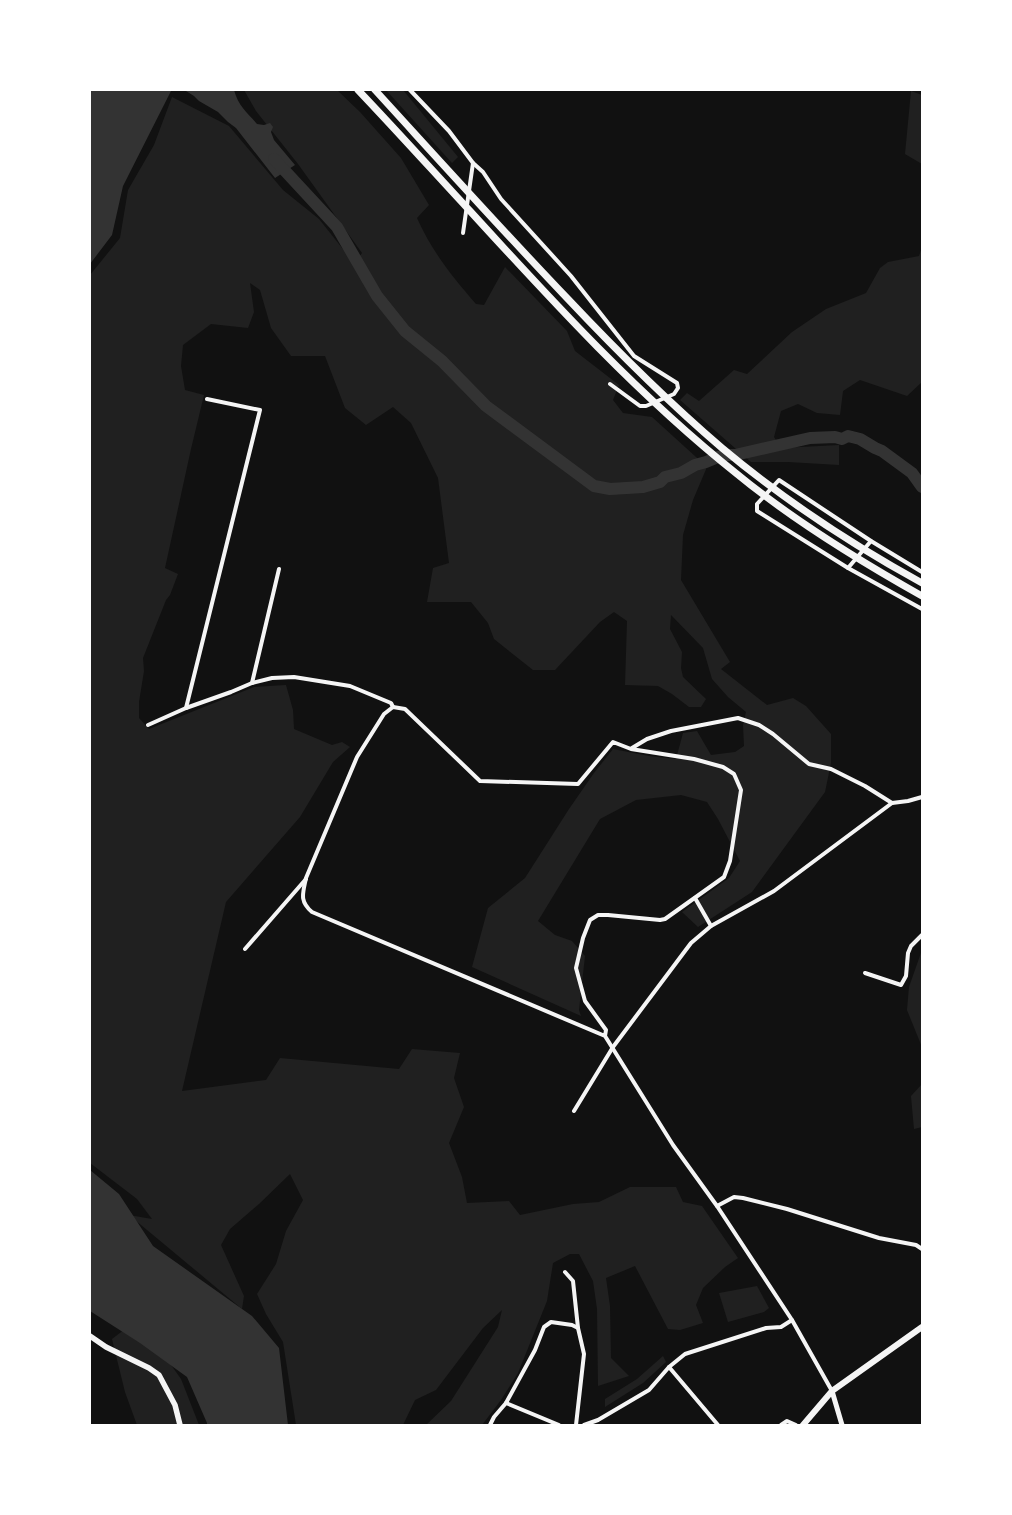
<svg xmlns="http://www.w3.org/2000/svg" width="1012" height="1515" viewBox="0 0 1012 1515" font-family="'Space Grotesk',sans-serif">
  <style>
    .green { fill: #202020 }
    .water { fill: #333 }
    .lines { fill: none; stroke-linecap: round; stroke-linejoin: round }
    .river { stroke: #333; stroke-width: 12 }
    .minor { stroke: #f5f5f5; stroke-width: 4 }
    .tertiary { stroke: #f5f5f5; stroke-width: 5 }
    .secondary { stroke: #f5f5f5; stroke-width: 5.5 }
    .primary { stroke: #f5f5f5; stroke-width: 6 }
    .motorway { stroke: #f5f5f5; stroke-width: 7 }
  </style>
  <rect width="100%" height="100%" fill="#111"/>
  <g class="green">
    <path d="M244 90H337L360 112 401 158 429 205 417 218C433 253 451 275 476 304L484 305 505 267 567 331 575 351 619 385 613 400 623 413 652 417 707 467 693 500 683 535 681 580 730 662 721 669 767 705 793 698 806 706 831 734V763L825 792 752 892 698 927 682 912 729 878 740 861 718 819 707 802 681 795 636 800 600 819 538 921 555 935 572 941 585 956 579 1010 581 1016 472 967 488 908 525 878 569 809 594 773 613 749 649 756 676 759 683 733 697 731 711 755 735 752 744 746 743 725 746 712 728 697 712 679 703 648 671 615 670 629 682 652 681 668 683 677 706 699 701 707H689L672 694 658 686 625 685 627 621 614 612 600 622 555 670H533L494 639 488 623 471 602H427L433 568 449 563 438 478 411 423 393 407 366 425 345 408 325 356H291L271 328 260 290 250 283 254 312 248 328 211 324 183 345 181 366 185 390 204 395 191 449 165 568 178 574 170 595 166 600 143 658 144 671 139 702V718L149 729 254 687 286 685 293 710 294 729 332 745 342 742 350 747 333 762 300 817 226 902 182 1091 266 1080 280 1058 399 1069 412 1049 460 1053 454 1078 464 1107 449 1143 462 1177 467 1203 509 1201 520 1215 573 1204 599 1202 630 1187H676L683 1202 702 1206 738 1258 725 1267 703 1288 696 1305 703 1323 680 1330 668 1329 635 1266 606 1278 610 1306 611 1358 629 1376 598 1386 597 1309 593 1281 579 1254H570L553 1263 547 1301 518 1373 501 1400 482 1425H426L451 1401 498 1327 502 1310 483 1328 436 1390 415 1400 403 1425H296L283 1342 266 1314 257 1294 276 1264 286 1231 303 1200 290 1174 259 1204 230 1229 221 1245 244 1296 242 1309 129 1215 152 1219 137 1199 90 1163V275L120 238 128 190 154 145 172 97 229 126 283 190 319 219 354 263 362 253 298 164 256 111Z"/>
    <polygon points="386,90 403,90 458,157 452,163"/>
    <polygon points="911,91 922,95 922,127 921,128 922,133 922,164 905,154"/>
    <polygon points="922,247 922,382 907,396 860,380 843,391 840,415 817,413 798,404 781,411 774,437 781,448 839,445 839,465 788,462 751,462 680,400 687,393 699,401 734,370 747,374 792,332 826,309 866,293 880,268 888,262 919,256"/>
    <polygon points="922,950 922,1047 907,1010 909,987"/>
    <polygon points="922,1084 922,1127 914,1129 911,1096"/>
    <polygon points="757,1286 769,1308 764,1312 728,1322 719,1293"/>
    <polygon points="133,1323 151,1337 181,1379 199,1425 137,1425 125,1392 112,1339"/>
    <polygon points="663,1356 666,1362 643,1383 605,1407 605,1399 637,1379"/>
  </g>
  <g class="water">
    <path d="M90 90H234C239 107 246 111 257 124L264 125 270 123 273 127 271 132 274 140 295 165 275 178 236 128 228 122 218 112 199 101 194 96 186 91H171L123 186 112 235 90 264Z"/>
    <polygon points="90,1170 119,1194 153,1246 252,1316 279,1348 288,1425 207,1425 207,1423 187,1377 140,1343 90,1311"/>
  </g>
  <g class="lines">
    <polyline class="river" points="274,159 337,227 377,296 405,331 442,361 486,406 594,486 610,489 643,487 660,482 665,477 681,473 695,465 706,462 718,457 725,455 735,455 810,438 835,437 842,439 848,436 860,439 875,448 882,451 912,473 922,487"/>
    <g class="minor">
      <polyline points="410,90 449,131 473,163 483,172 501,199 571,276 634,356 677,383 678,388 674,394 646,406 640,406 610,384"/>
      <polyline points="463,233 473,163"/>
      <polyline points="848,568 871,541"/>
      <polyline points="922,572 871,541 779,480 757,504 757,511 848,568 922,609"/>
      <polyline points="252,683 279,569"/>
      <polyline points="186,708 260,410 207,399"/>
      <polyline points="148,725 186,708 231,692 252,683 272,678 294,677 350,686 391,703 393,707"/>
      <polyline points="632,748 647,739 671,731 738,718 759,725 773,734 809,764 831,769 865,786 892,803"/>
      <polyline points="695,898 711,926"/>
      <polyline points="245,949 306,879"/>
      <polyline points="865,973 901,985 906,976 908,953 911,946 922,935"/>
      <path d="M605 1036 606 1030 585 1001 576 968 583 938 590 920 598 915H608L660 920 665 919 724 877 730 861 741 790 734 774 723 767 694 759 631 749 613 742 578 784 480 781 405 709 393 707 384 714 357 757 306 878C303 893 299 901 312 912L605 1036 673 1145 717 1206 792 1320 832 1391"/>
      <polyline points="574,1111 613,1047 691,943 711,926 774,891 892,803 908,801 922,797"/>
      <polyline points="717,1206 734,1197 743,1198 787,1209 879,1238 916,1245 922,1249"/>
      <polyline points="565,1272 573,1281 578,1328"/>
      <polyline points="669,1367 718,1425"/>
      <polyline points="506,1403 559,1425"/>
      <polyline points="490,1425 494,1417 506,1403 535,1350 544,1327 551,1322 572,1325 578,1328 584,1354 576,1425"/>
      <polyline points="584,1425 598,1420 649,1390 669,1367 685,1354 766,1328 781,1327 792,1320"/>
      <polyline points="781,1425 787,1421 796,1425"/>
    </g>
    <polyline class="tertiary" points="832,1391 842,1425"/>
    <polyline class="secondary" points="90,1336 106,1347 149,1368 159,1375 175,1405 180,1425"/>
    <polyline class="primary" points="803,1425 832,1391 922,1327"/>
    <g class="motorway">
      <path d="M358 90C396 130 433 171 470 211 554 303 639 396 737 474 794 521 858 560 922 596"/>
      <path d="M375 90C439 160 502 230 567 298 616 350 667 401 722 448 784 500 851 544 922 583"/>
    </g>
  </g>
  <rect width="1012" height="1515" fill="none" stroke="#ffffff" stroke-width="182"/>
</svg>
